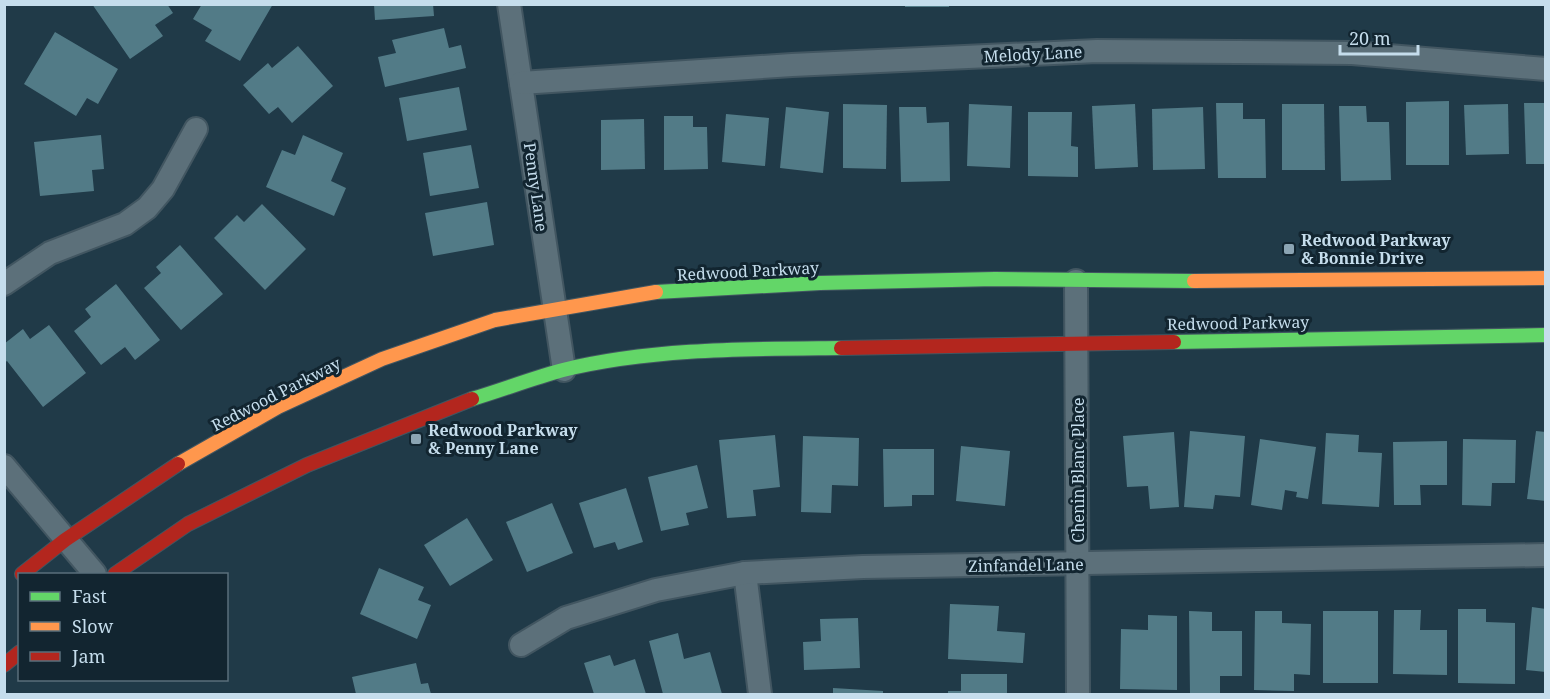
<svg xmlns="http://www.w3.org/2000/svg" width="1550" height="699" viewBox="0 0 1550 699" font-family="'Noto Serif',serif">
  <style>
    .building { fill: #527b87 }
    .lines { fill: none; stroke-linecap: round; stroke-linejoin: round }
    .street-casing { stroke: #425661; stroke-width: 26 }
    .fast-casing { stroke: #425661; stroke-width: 16 }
    .slow-casing { stroke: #425661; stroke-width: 16 }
    .jam-casing { stroke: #425661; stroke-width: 16 }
    .street { stroke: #5c707a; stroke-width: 22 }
    .fast { stroke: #63d668; stroke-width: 14 }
    .slow { stroke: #ff974d; stroke-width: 14 }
    .jam { stroke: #b3261e; stroke-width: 14 }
    .poi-dot { fill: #8ba4b3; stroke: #122530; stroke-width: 2 }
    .labels { text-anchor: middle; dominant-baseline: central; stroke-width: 6; stroke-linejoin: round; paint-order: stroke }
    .street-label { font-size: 16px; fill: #c5ddec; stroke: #122530 }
    .poi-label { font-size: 16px; font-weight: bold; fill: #c5ddec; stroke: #122530; text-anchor: start }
  </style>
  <rect width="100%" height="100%" fill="#203a48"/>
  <g class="building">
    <polygon points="92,4 167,4 173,13 155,25 163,36 130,59"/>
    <polygon points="202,4 273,4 240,61 205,41 212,30 193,19"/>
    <polygon points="374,4 433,4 434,16 375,20"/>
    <rect x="905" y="4" width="44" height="3"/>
    <polygon points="444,28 449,48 461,45 466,68 385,87 378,57 396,53 392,40"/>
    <polygon points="55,32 118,69 98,104 87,98 76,116 24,84"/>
    <polygon points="298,46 333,86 292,123 278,107 269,114 243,85 268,63 272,68"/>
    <polygon points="459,87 467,130 407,141 399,98"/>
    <polygon points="1449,101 1449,165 1406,165 1406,102"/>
    <polygon points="1216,103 1243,103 1243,119 1265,119 1266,178 1218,178"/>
    <polygon points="1524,103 1546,103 1546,164 1526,164"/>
    <polygon points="843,104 887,105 886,169 843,168"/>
    <polygon points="969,104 1012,106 1010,168 967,166"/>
    <polygon points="1135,104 1138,167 1095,169 1092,106"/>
    <polygon points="1282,104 1324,104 1325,170 1282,170"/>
    <polygon points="1508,104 1509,154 1466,155 1464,105"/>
    <polygon points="1339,106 1366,106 1367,122 1389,122 1391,180 1341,181"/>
    <polygon points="786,107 829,112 823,173 780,168"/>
    <polygon points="899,107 926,107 927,123 949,122 950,181 901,182"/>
    <polygon points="1203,107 1205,169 1153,170 1152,109"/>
    <polygon points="1028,112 1072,112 1071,146 1078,147 1078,177 1028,176"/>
    <polygon points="726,114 769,118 765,166 722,162"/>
    <polygon points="664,116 693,116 693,127 707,127 708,169 664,170"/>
    <polygon points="644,119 645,169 601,170 601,120"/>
    <polygon points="101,135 104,169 92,170 94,191 40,196 34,142"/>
    <polygon points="303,135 343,153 331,181 346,188 334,216 266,187 282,150 295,155"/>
    <polygon points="471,145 479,188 430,196 423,153"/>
    <polygon points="487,202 494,245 433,256 425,213"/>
    <polygon points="262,204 306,249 265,290 214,238 237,215 244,222"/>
    <polygon points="180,245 223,294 181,330 144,288 161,273 156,267"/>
    <polygon points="116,284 160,340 135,360 125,347 101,365 74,331 91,317 85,309"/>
    <polygon points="49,325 86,373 43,407 7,361 4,363 4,344 23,329 30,339"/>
    <polygon points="1190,431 1245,436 1240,497 1215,495 1213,509 1184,507"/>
    <polygon points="1536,431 1546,432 1546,501 1527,499"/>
    <polygon points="1174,432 1179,507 1150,509 1148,486 1127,487 1123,436"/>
    <polygon points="1326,433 1359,435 1358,452 1382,453 1379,507 1322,504"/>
    <polygon points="775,435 780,487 753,490 756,516 727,518 719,440"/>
    <polygon points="803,436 859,438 858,486 832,485 831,513 801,512"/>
    <polygon points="1260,439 1316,447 1308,499 1296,497 1297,492 1285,490 1282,510 1251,505"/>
    <polygon points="1463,439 1516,440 1515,483 1492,483 1491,506 1462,505"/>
    <polygon points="1447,441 1447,485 1420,485 1421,505 1394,505 1393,442"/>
    <polygon points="961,446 1010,451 1005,506 956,501"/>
    <polygon points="883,449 934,449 934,495 912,495 912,506 884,507"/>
    <polygon points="697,465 708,508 686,513 689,525 661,531 648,477"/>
    <polygon points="626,488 643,542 618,550 615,542 594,548 579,503"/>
    <polygon points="552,503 573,553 527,572 506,522"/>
    <polygon points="467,518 493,560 450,586 424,545"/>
    <polygon points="379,568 424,587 418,600 431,605 417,639 360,614"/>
    <polygon points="950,604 999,606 997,631 1025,633 1023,663 948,659"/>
    <polygon points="1532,607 1546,609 1546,672 1526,670"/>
    <polygon points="1458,609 1486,609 1486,622 1515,623 1515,684 1458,683"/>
    <polygon points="1394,610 1421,610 1420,630 1447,630 1447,675 1393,674"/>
    <polygon points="1189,611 1212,612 1212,631 1242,631 1242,676 1220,676 1220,694 1190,694"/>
    <polygon points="1255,611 1282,611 1282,623 1311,624 1310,675 1294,674 1294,691 1254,690"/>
    <rect x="1323" y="611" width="55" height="72"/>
    <polygon points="1148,615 1177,616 1177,690 1120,689 1121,629 1148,630"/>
    <polygon points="858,618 860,668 804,670 803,642 821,641 820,619"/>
    <polygon points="678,633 684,659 710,652 722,694 663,694 649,641"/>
    <polygon points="610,655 614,666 635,659 646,694 594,694 584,663"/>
    <polygon points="416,663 421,684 428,683 431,694 356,694 352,677"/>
    <polygon points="961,674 1007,674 1007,694 948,694 948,691 961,691"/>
    <polygon points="833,688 883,691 883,694 833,694"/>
  </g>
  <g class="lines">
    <g class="street-casing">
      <g id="street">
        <polyline points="509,4 564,370"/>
        <polyline points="521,83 792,65 1097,51 1352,53 1546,69"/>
        <polyline points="1076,281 1078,694"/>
        <polyline points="4,284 50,253 125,224 147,208 163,189 196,129"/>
        <polyline points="4,466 95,574"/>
        <polyline points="745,573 760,694"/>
        <polyline points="521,645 566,618 656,590 745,573 863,567 1546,555"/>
      </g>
    </g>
    <g class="fast-casing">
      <g id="fast">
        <polyline points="656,292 820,283 995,279 1194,281"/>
        <polyline points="1174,342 1546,335"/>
        <path d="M472 399C502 390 533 378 563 370 653 348 750 349 841 348"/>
      </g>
    </g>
    <g class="slow-casing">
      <g id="slow">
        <polyline points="1194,281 1546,278"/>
        <polyline points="178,464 278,407 382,359 495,320 656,292"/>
      </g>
    </g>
    <g class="jam-casing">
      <g id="jam">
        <polyline points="841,348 1174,342"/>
        <polyline points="22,574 65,540 178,464"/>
        <polyline points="115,574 188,524 307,465 472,399"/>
        <polyline points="4,665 20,652"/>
      </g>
    </g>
    <use href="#street" class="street"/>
    <use href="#fast" class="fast"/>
    <use href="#slow" class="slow"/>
    <use href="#jam" class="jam"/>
  </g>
  <g class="poi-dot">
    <rect x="1283" y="243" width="12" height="12" rx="3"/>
    <rect x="410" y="433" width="12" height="12" rx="3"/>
  </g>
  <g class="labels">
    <g class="street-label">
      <text transform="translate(1033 54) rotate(-3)">Melody Lane</text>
      <text transform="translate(536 187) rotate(82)">Penny Lane</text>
      <text transform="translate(748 271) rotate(-3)">Redwood Parkway</text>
      <text transform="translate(1238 323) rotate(-1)">Redwood Parkway</text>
      <text transform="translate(276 394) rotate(-27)">Redwood Parkway</text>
      <text transform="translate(1078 470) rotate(-90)">Chenin Blanc Place</text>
      <text transform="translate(1026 565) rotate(-1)">Zinfandel Lane</text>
    </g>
    <g class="poi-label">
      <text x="1301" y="240">Redwood Parkway<tspan x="1301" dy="18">&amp; Bonnie Drive</tspan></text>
      <text x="428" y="430">Redwood Parkway<tspan x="428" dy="18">&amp; Penny Lane</tspan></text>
    </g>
  </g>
  <rect width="1550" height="699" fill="none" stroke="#c5ddec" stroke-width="12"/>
  <rect x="18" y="573" width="210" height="108" fill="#122530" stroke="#5a6f7b" stroke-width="1.5"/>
  <rect x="30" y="592" width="30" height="9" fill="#63d668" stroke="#5a6f7b" stroke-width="1.5"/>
  <text x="72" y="603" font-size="18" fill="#c5ddec">Fast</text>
  <rect x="30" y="622" width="30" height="9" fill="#ff974d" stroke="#5a6f7b" stroke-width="1.5"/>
  <text x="72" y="633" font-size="18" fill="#c5ddec">Slow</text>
  <rect x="30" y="652" width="30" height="9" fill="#b3261e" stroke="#5a6f7b" stroke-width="1.5"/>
  <text x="72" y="663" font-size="18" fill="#c5ddec">Jam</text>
  <path d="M1340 45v9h78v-9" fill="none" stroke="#c5ddec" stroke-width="3"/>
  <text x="1349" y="45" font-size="18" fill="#c5ddec" stroke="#122530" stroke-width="4.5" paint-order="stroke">20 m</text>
</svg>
